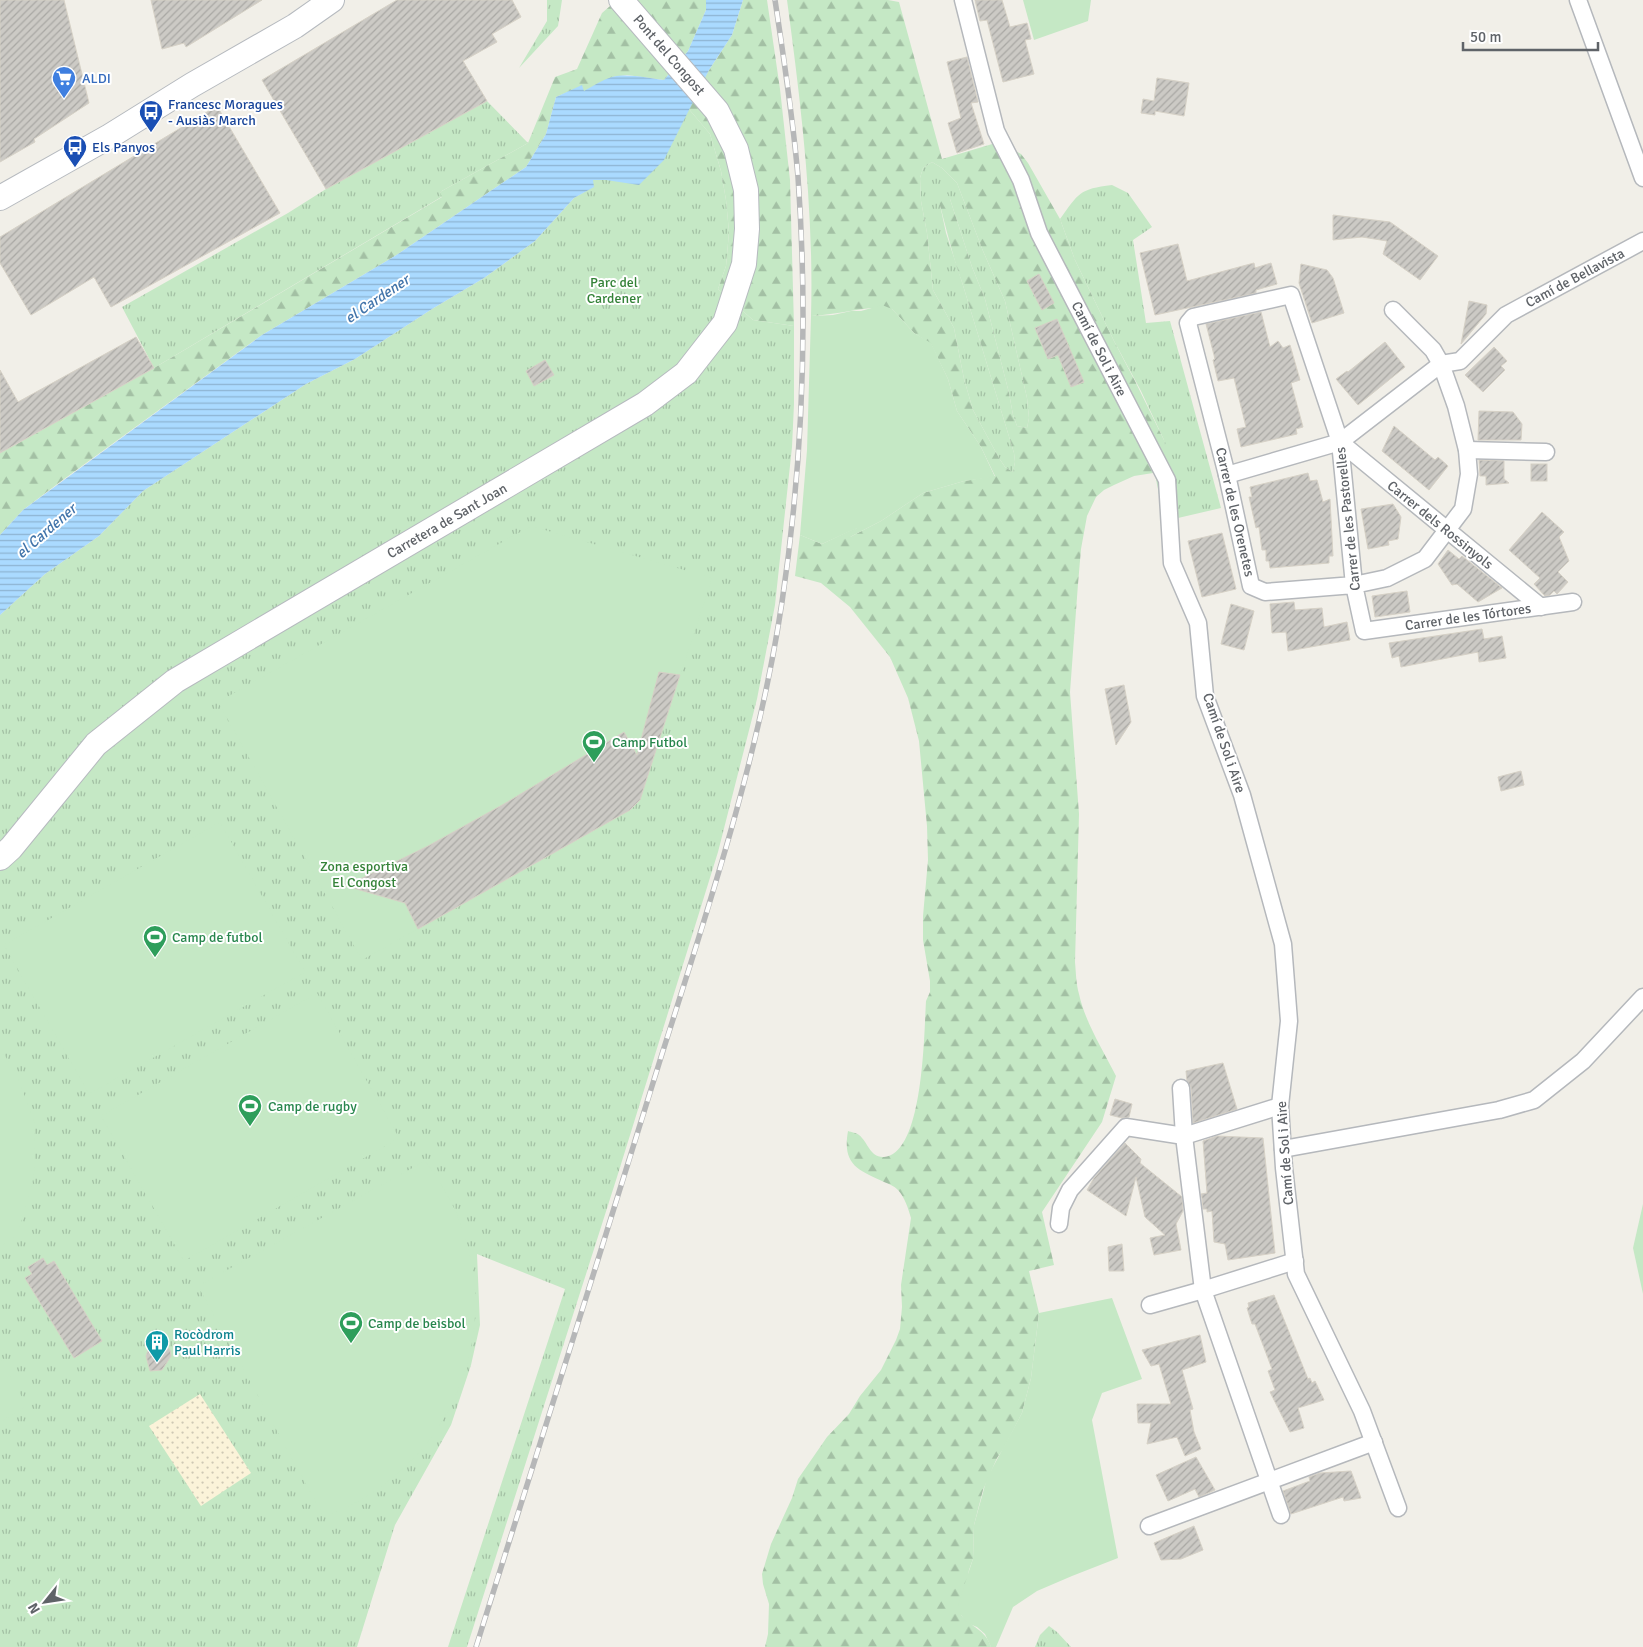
<svg xmlns="http://www.w3.org/2000/svg" width="1643" height="1647" viewBox="0 0 1643 1647" font-family="Signika,sans-serif">
  <style>
    .grass { fill: url(#grass-tufts) }
    .forest { fill: url(#forest-firs); fill-rule: evenodd }
    .sand { fill: url(#sand-dots) }
    .garden { fill: #c5e8c5 }
    .water { fill: url(#water-rules) }
    .building { fill: url(#building-hatch); stroke: #d6d1c6 }
    .lines { fill: none; stroke-linecap: round; stroke-linejoin: round }
    .street-casing { stroke: #b5b8bc; stroke-width: 19 }
    .secondary-casing { stroke: #b6babf; stroke-width: 26 }
    .street { stroke: #fff; stroke-width: 16 }
    .secondary { stroke: #fff; stroke-width: 24 }
    .rail-casing { stroke: #b6b7b8; stroke-width: 5.5 }
    .rail { stroke: #fff; stroke-width: 4; stroke-dasharray: 11; stroke-linecap: butt }
    .labels { text-anchor: middle; dominant-baseline: central; stroke-width: 4; stroke-linejoin: round; paint-order: stroke }
    .street-label { font-size: 14px; fill: #5f6368; stroke: #fff }
    .shop-label { font-size: 14px; fill: #366cbe; stroke: #fff; text-anchor: start }
    .transit-label { font-size: 14px; fill: #164399; stroke: #fff; text-anchor: start }
    .park-label { font-size: 14px; fill: #348238; stroke: #fff }
    .leisure-label { font-size: 14px; fill: #27864d; stroke: #fff; text-anchor: start }
    .culture-label { font-size: 14px; fill: #0d838f; stroke: #fff; text-anchor: start }
    .water-label { font-size: 15px; font-style: italic; fill: #4174aa; stroke: #fff }
  </style>
  <defs>
    <pattern id="grass-tufts" width="24" height="20" patternUnits="userSpaceOnUse" patternTransform="scale(1.25)"><rect width="24" height="20" fill="#c5e8c5"/><path d="M3 7l-1-3M5 7V3M7 7l1-3M15 17l-1-3M17 17v-4M19 17l1-3" fill="none" stroke="#a3c0a4"/></pattern>
    <pattern id="forest-firs" width="22" height="20" patternUnits="userSpaceOnUse" patternTransform="scale(1.25)"><rect width="22" height="20" fill="#c5e8c5"/><path d="M5 1l3.5 6h-7zM16 11l3.5 6h-7z" fill="#a3c0a4"/></pattern>
    <pattern id="sand-dots" width="8" height="8" patternUnits="userSpaceOnUse" patternTransform="scale(1.25)"><rect width="8" height="8" fill="#fbf3d9"/><path d="M2 2h.1M6 6h.1" fill="none" stroke="#cec8b4" stroke-width="1.8" stroke-linecap="round"/></pattern>
    <pattern id="water-rules" width="6" height="5" patternUnits="userSpaceOnUse" patternTransform="scale(1.25)"><rect width="6" height="5" fill="#aadaff"/><path d="M0 2.5h6" fill="none" stroke="#8eb4d2"/></pattern>
    <pattern id="building-hatch" width="6" height="6" patternUnits="userSpaceOnUse" patternTransform="scale(1.25)"><rect width="6" height="6" fill="#cccac5"/><path d="M-1 1l2-2M0 6l6-6M5 7l2-2" fill="none" stroke="#a9a8a4"/></pattern>
  </defs>
  <rect width="100%" height="100%" fill="#f1efe8"/>
  <g class="grass">
    <polygon points="547,0 562,0 558,26 519,68 547,21"/>
    <polygon points="487,101 528,143 440,192 443,196 154,368 122,307 288,213 326,189"/>
    <polygon points="688,108 710,134 721,171 726,200 729,232 726,266 718,289 753,320 794,326 794,404 792,447 775,605 757,699 718,852 617,1177 467,1647 448,1647 565,1289 477,1254 480,1325 471,1365 451,1425 395,1525 357,1647 0,1647 0,615 45,574 99,536 143,491 306,384 355,359 432,309 484,278 535,241 574,198 593,187 593,180 606,180 664,159"/>
    <polygon points="932,162 942,168 957,183 983,251 1005,301 1027,398 1029,418 1027,428 1017,426 1013,415 1009,393 985,299 972,267 950,199 940,205 946,233 962,282 1014,453 1015,462 1013,472 1005,467 999,458 973,410 964,379 954,328 933,290 927,233 921,201 920,178 923,168"/>
    <path d="M1112 185 1128 193 1152 227 1133 240 1146 323 1170 321 1221 508 1178 518 1163 519 1162 510 1155 474 1166 471 1164 440 1141 391 1114 341 1075 260 1060 219C1079 193 1079 189 1112 185Z"/>
    <polygon points="1049,1626 1057,1632 1071,1647 1035,1647 1040,1635"/>
  </g>
  <g class="forest">
    <polygon points="617,0 706,0 706,10 688,51 664,80 627,75 613,77 583,92 582,86 556,97 546,134 526,167 395,256 262,335 60,482 23,510 0,535 0,453 154,368 442,197 440,192 528,143 555,77 577,69 602,13"/>
    <polygon points="743,0 767,0 780,89 790,180 794,326 753,320 718,289 726,266 729,232 726,200 721,171 710,134 688,108 709,70 732,35"/>
    <path d="M787 0H888L899 2 942 159 999 142 1021 154 1028 163 1060 219 1075 260 1114 341 1135 381 1164 440 1166 450V471L1134 476 1114 485 1104 490 1096 497 1087 516 1081 549 1078 584 1070 692 1079 814 1075 962C1076 973 1076 983 1079 994 1085 1022 1103 1050 1116 1076L1102 1122 1042 1212 1054 1265 1029 1271 1039 1313 1031 1378 1022 1413 1004 1448 997 1458 983 1490 974 1525 973 1559 969 1570 961 1615C971 1627 986 1630 991 1647H765L768 1634 769 1604 763 1584 762 1574 771 1544 792 1498 798 1479 827 1437 849 1414 860 1396 881 1370 896 1340 900 1329 902 1307 901 1285 911 1218C908 1208 905 1198 898 1190 894 1186 889 1184 884 1182 858 1170 842 1165 848 1131 851 1132 857 1133 859 1135 868 1142 870 1158 884 1157 924 1154 924 1031 926 1001L930 992V981L923 940V916L928 860 927 826 919 741 908 698 890 657 850 607 821 583 795 576 800 535 822 544 858 527 850 537 881 521 923 493 964 481 995 476 981 447 957 411 948 379 931 344 914 333 892 309C885 309 878 308 871 308 851 310 832 315 811 316 814 210 801 104 787 0ZM932 162 942 168 957 183 983 251 1005 301 1027 398 1029 418 1027 428 1017 426 1013 415 1009 393 985 299 972 267 950 199 945 189 935 186C936 197 941 206 943 217 949 239 954 261 962 282L1014 453 1015 462 1013 472 1005 467 999 458 973 410 964 379 954 328 933 290 927 233 921 201 920 178 923 168Z"/>
  </g>
  <polygon class="sand" points="200,1394 251,1473 201,1506 149,1426"/>
  <g class="garden">
    <polygon points="1023,0 1091,0 1088,21 1034,40"/>
    <polygon points="882,305 892,309 914,333 931,343 948,379 957,411 981,447 995,477 964,481 923,493 881,521 848,538 857,528 822,544 800,535 807,450 811,316 833,315 851,311 861,311"/>
    <polygon points="531,526 712,578 640,800 630,810 362,960 218,702"/>
    <polygon points="220,822 305,972 89,1094 4,945"/>
    <polygon points="317,993 399,1138 184,1261 101,1116"/>
    <polygon points="0,1048 16,1073 34,1121 35,1165 32,1186 17,1236 0,1246"/>
    <path d="M425 1161C523 1287 472 1461 324 1517L198 1286Z"/>
    <polygon points="1643,1204 1643,1294 1633,1248"/>
    <polygon points="1112,1298 1142,1379 1102,1393 1092,1420 1118,1558 1072,1576 1037,1591 1013,1607 996,1647 991,1647 985,1634 977,1627 967,1623 961,1615 958,1604 973,1559 974,1525 987,1478 1022,1413 1031,1378 1039,1313"/>
    <polygon points="0,1358 27,1406 0,1422"/>
  </g>
  <path class="water" d="M706 0H743L732 35 709 70 664 160 639 185 606 180H593L594 187 574 198 535 241 484 278 432 309 355 359 306 384 143 491 99 536 45 574 0 615V535L23 510 262 335 395 256 526 167 546 134 556 97 582 85 584 91C593 86 602 80 612 77 627 73 648 78 664 80L688 51 706 10Z"/>
  <g class="building">
    <polygon points="0,0 64,0 89,103 34,139 35,142 0,162"/>
    <polygon points="151,0 262,0 186,47 184,43 162,49"/>
    <polygon points="397,0 512,0 521,17 492,34 497,42 463,61 487,101 326,189 262,80"/>
    <polygon points="975,0 1002,0 1010,27 1027,23 1031,39 1025,40 1034,74 1003,82 987,20 980,21"/>
    <polygon points="967,57 978,102 971,103 984,144 957,153 948,123 961,118 947,62"/>
    <polygon points="1157,78 1189,83 1184,116 1155,111 1155,115 1141,113 1143,99 1154,101"/>
    <polygon points="217,106 280,213 111,307 94,277 31,315 0,263 0,237"/>
    <polygon points="1333,215 1390,222 1438,256 1420,280 1383,254 1387,241 1362,237 1333,240"/>
    <polygon points="1178,244 1187,281 1254,263 1255,268 1271,263 1277,284 1256,290 1256,293 1155,315 1140,253"/>
    <polygon points="1301,264 1327,270 1333,278 1344,313 1312,323 1299,283"/>
    <polygon points="1039,274 1054,303 1042,310 1027,281"/>
    <polygon points="1469,301 1487,305 1486,314 1461,344"/>
    <polygon points="1261,312 1270,347 1278,341 1283,348 1290,345 1300,380 1291,383 1303,427 1296,429 1297,434 1241,447 1237,429 1246,427 1234,378 1218,381 1213,360 1215,359 1206,324"/>
    <polygon points="1057,319 1084,382 1071,387 1058,355 1048,359 1035,328"/>
    <polygon points="136,337 154,368 0,453 0,370 18,402"/>
    <polygon points="1385,342 1405,367 1358,405 1336,379 1347,371 1348,372"/>
    <polygon points="1494,347 1507,361 1501,366 1505,370 1483,392 1465,375"/>
    <polygon points="545,360 554,375 534,386 526,371"/>
    <polygon points="1479,411 1513,412 1522,424 1521,440 1478,440"/>
    <polygon points="1394,426 1435,460 1438,457 1448,466 1429,490 1382,451"/>
    <polygon points="1479,460 1504,461 1504,479 1509,483 1486,485 1486,476 1480,476"/>
    <rect x="1531" y="464" width="16" height="17"/>
    <polygon points="1308,473 1310,481 1317,480 1323,502 1330,499 1333,556 1329,556 1329,563 1270,568 1269,561 1266,561 1266,550 1262,550 1259,527 1256,528 1249,497 1252,497 1250,487"/>
    <polygon points="1393,504 1401,517 1398,539 1388,541 1389,545 1368,549 1361,509"/>
    <polygon points="1542,512 1564,532 1559,537 1569,561 1558,572 1568,582 1557,594 1554,591 1550,595 1545,596 1534,584 1540,578 1509,550"/>
    <polygon points="1222,533 1236,589 1202,597 1188,541"/>
    <polygon points="1448,550 1459,559 1462,556 1502,588 1478,602 1457,584 1452,585 1438,564"/>
    <polygon points="1407,591 1410,612 1375,617 1372,596"/>
    <polygon points="1294,602 1295,610 1322,608 1324,627 1347,622 1350,640 1288,651 1286,632 1272,633 1270,604"/>
    <polygon points="1231,604 1254,611 1244,650 1221,644"/>
    <polygon points="1482,629 1484,639 1502,636 1506,658 1479,662 1478,652 1401,667 1399,656 1392,658 1389,643"/>
    <polygon points="659,672 680,675 640,800 630,810 418,929 405,903 346,886 428,846 504,804 624,732 637,755"/>
    <polygon points="1124,685 1131,722 1116,745 1105,689"/>
    <polygon points="1521,771 1524,785 1501,791 1498,777"/>
    <polygon points="1223,1063 1237,1109 1193,1123 1191,1087 1187,1081 1186,1071"/>
    <polygon points="1115,1099 1132,1104 1129,1117 1122,1118 1110,1115"/>
    <polygon points="1217,1136 1263,1138 1275,1253 1228,1260 1225,1244 1214,1242 1212,1211 1207,1212 1207,1209 1203,1209 1202,1198 1201,1194 1207,1193 1203,1141"/>
    <polygon points="1125,1143 1141,1159 1140,1163 1182,1197 1183,1211 1176,1224 1181,1250 1154,1255 1150,1238 1165,1235 1145,1217 1136,1177 1126,1216 1087,1190 1094,1178"/>
    <polygon points="1122,1244 1124,1271 1109,1271 1108,1247"/>
    <polygon points="43,1258 47,1265 54,1261 102,1341 74,1358 25,1278 32,1274 28,1267"/>
    <polygon points="1274,1295 1308,1379 1310,1378 1312,1383 1315,1381 1324,1400 1298,1408 1304,1428 1290,1432 1270,1392 1275,1390 1268,1371 1272,1369 1255,1324 1252,1324 1247,1308 1249,1307 1248,1303"/>
    <polygon points="1200,1335 1206,1362 1182,1370 1193,1409 1190,1410 1194,1432 1201,1449 1185,1456 1177,1437 1147,1444 1151,1423 1138,1423 1137,1404 1171,1404 1159,1364 1151,1366 1142,1350"/>
    <polygon points="156,1344 165,1344 170,1350 171,1356 162,1370 150,1371 146,1356 149,1348"/>
    <polygon points="1196,1457 1215,1490 1199,1497 1195,1489 1168,1501 1156,1475"/>
    <polygon points="1351,1471 1361,1498 1344,1501 1343,1497 1291,1514 1283,1491 1310,1481 1309,1477 1320,1473"/>
    <polygon points="1194,1526 1203,1550 1181,1559 1161,1560 1154,1543"/>
  </g>
  <g class="lines">
    <g class="street-casing">
      <g id="street">
        <polyline points="963,0 996,131 1021,180 1039,233 1167,480 1172,563 1198,623 1205,696 1242,795 1283,944 1289,1021 1280,1106 1284,1168 1296,1274 1362,1411 1398,1508"/>
        <polyline points="1578,0 1643,178"/>
        <polyline points="1393,310 1433,350 1441,364 1456,406 1467,450 1469,474 1463,509 1425,559 1387,578 1354,585 1265,592 1251,586 1227,475 1188,323 1193,317 1291,295 1340,442 1354,585 1364,631 1573,602"/>
        <polyline points="1340,442 1541,607"/>
        <polyline points="1467,450 1546,452"/>
        <polyline points="1227,475 1340,442 1441,364 1460,361 1506,315 1643,241"/>
        <polyline points="1181,1088 1184,1136 1203,1290 1281,1515"/>
        <polyline points="1283,1149 1499,1110 1534,1100 1583,1061 1643,997"/>
        <polyline points="1059,1224 1061,1208 1070,1190 1126,1127 1184,1136 1280,1106"/>
        <polyline points="1150,1305 1203,1290 1295,1261"/>
        <polyline points="1149,1526 1374,1442"/>
      </g>
    </g>
    <g class="secondary-casing">
      <g id="secondary">
        <polyline points="0,198 110,136 192,85 295,26 332,0"/>
        <polyline points="0,858 11,848 96,744 175,681 645,404 686,373 725,323 744,264 747,229 746,190 736,149 717,111 621,0"/>
      </g>
    </g>
    <use href="#street" class="street"/>
    <use href="#secondary" class="secondary"/>
    <g class="rail-casing">
      <path id="rail" d="M476 1647C538 1449 601 1252 662 1054 709 906 759 756 782 602 803 462 808 318 798 177 793 118 784 59 775 0"/>
    </g>
    <use href="#rail" class="rail"/>
  </g>
  <defs>
    <g id="supermarket-pin" transform="scale(1.25)"><path d="M0 17L-7.5 6A9.5 9.5 0 1 1 7.5 6Z" fill="#3f7fe0" stroke="#fff"/><path d="M-6-5.5h2.5l.6 2H6L4.5 2H-2.5L-4.4-4H-6ZM-1.5 3.2a1.3 1.3 0 1 0 .1 0ZM3 3.2a1.3 1.3 0 1 0 .1 0Z" fill="#fff"/></g>
    <g id="bus-pin" transform="scale(1.25)"><path d="M0 17L-7.5 6A9.5 9.5 0 1 1 7.5 6Z" fill="#1a4fb4" stroke="#fff"/><path d="M-5-6H5V4H4V6H2V4H-2V6H-4V4H-5ZM-3.5-4V0h7V-4ZM-3.5 1.2v1.5H-2V1.2ZM2 1.2v1.5H3.5V1.2Z" fill="#fff"/></g>
    <g id="stadium-pin" transform="scale(1.25)"><path d="M0 17L-7.5 6A9.5 9.5 0 1 1 7.5 6Z" fill="#2e9e5b" stroke="#fff"/><path d="M0-5a6.5 5 0 1 0 0 10a6.5 5 0 1 0 0-10ZM-3.5-1.8h7v3.6h-7Z" fill="#fff"/></g>
    <g id="building-pin" transform="scale(1.25)"><path d="M0 17L-7.5 6A9.5 9.5 0 1 1 7.5 6Z" fill="#0f9aa8" stroke="#fff"/><path d="M-4-6H4V6H1V3H-1V6H-4ZM-2.5-4.3h1.7v1.8h-1.7ZM.8-4.3h1.7v1.8H.8ZM-2.5-1h1.7V.8h-1.7ZM.8-1h1.7V.8H.8Z" fill="#fff"/></g>
  </defs>
  <g fill-rule="evenodd">
    <use href="#supermarket-pin" x="64" y="78"/>
    <use href="#bus-pin" x="151" y="112"/>
    <use href="#bus-pin" x="75" y="147"/>
    <use href="#stadium-pin" x="594" y="742"/>
    <use href="#stadium-pin" x="155" y="937"/>
    <use href="#stadium-pin" x="250" y="1106"/>
    <use href="#stadium-pin" x="351" y="1323"/>
    <use href="#building-pin" x="157" y="1342"/>
  </g>
  <g class="labels">
    <g class="street-label">
      <text transform="translate(669 55) rotate(49)">Pont del Congost</text>
      <text transform="translate(1575 278) rotate(-28)">Camí de Bellavista</text>
      <text transform="translate(1099 349) rotate(63)">Camí de Sol i Aire</text>
      <text transform="translate(1235 512) rotate(77)">Carrer de les Orenetes</text>
      <text transform="translate(1348 519) rotate(-96)">Carrer de les Pastorelles</text>
      <text transform="translate(447 521) rotate(-30)">Carretera de Sant Joan</text>
      <text transform="translate(1440 525) rotate(39)">Carrer dels Rossinyols</text>
      <text transform="translate(1468 617) rotate(-8)">Carrer de les Tórtores</text>
      <text transform="translate(1224 743) rotate(71)">Camí de Sol i Aire</text>
      <text transform="translate(1285 1153) rotate(-94)">Camí de Sol i Aire</text>
    </g>
    <g class="shop-label">
      <text x="82" y="78">ALDI</text>
    </g>
    <g class="transit-label">
      <text x="168" y="104">Francesc Moragues<tspan x="168" dy="16">- Ausiàs March</tspan></text>
      <text x="92" y="147">Els Panyos</text>
    </g>
    <g class="park-label">
      <text x="614" y="282">Parc del<tspan x="614" dy="16">Cardener</tspan></text>
      <text x="364" y="866">Zona esportiva<tspan x="364" dy="16">El Congost</tspan></text>
    </g>
    <g class="leisure-label">
      <text x="612" y="742">Camp Futbol</text>
      <text x="172" y="937">Camp de futbol</text>
      <text x="268" y="1106">Camp de rugby</text>
      <text x="368" y="1323">Camp de beisbol</text>
    </g>
    <g class="culture-label">
      <text x="174" y="1334">Rocòdrom<tspan x="174" dy="16">Paul Harris</tspan></text>
    </g>
    <g class="water-label">
      <text transform="translate(377 299) rotate(-34)">el Cardener</text>
      <text transform="translate(46 531) rotate(-41)">el Cardener</text>
    </g>
  </g>
  <g transform="translate(45 1602) rotate(240)" stroke="#ffffff" stroke-width="4" paint-order="stroke">
  <path d="M0-4L9 19L0 12L-9 19Z" fill="#5f6368"/>
  <text y="-8" font-size="14" font-weight="bold" text-anchor="middle" fill="#5f6368">N</text>
  </g>
  <path d="M1463 42v8h135v-8" fill="none" stroke="#5f6368" stroke-width="2.5"/>
  <text x="1470" y="42" font-size="15" fill="#5f6368" stroke="#ffffff" stroke-width="4" paint-order="stroke">50 m</text>
</svg>
